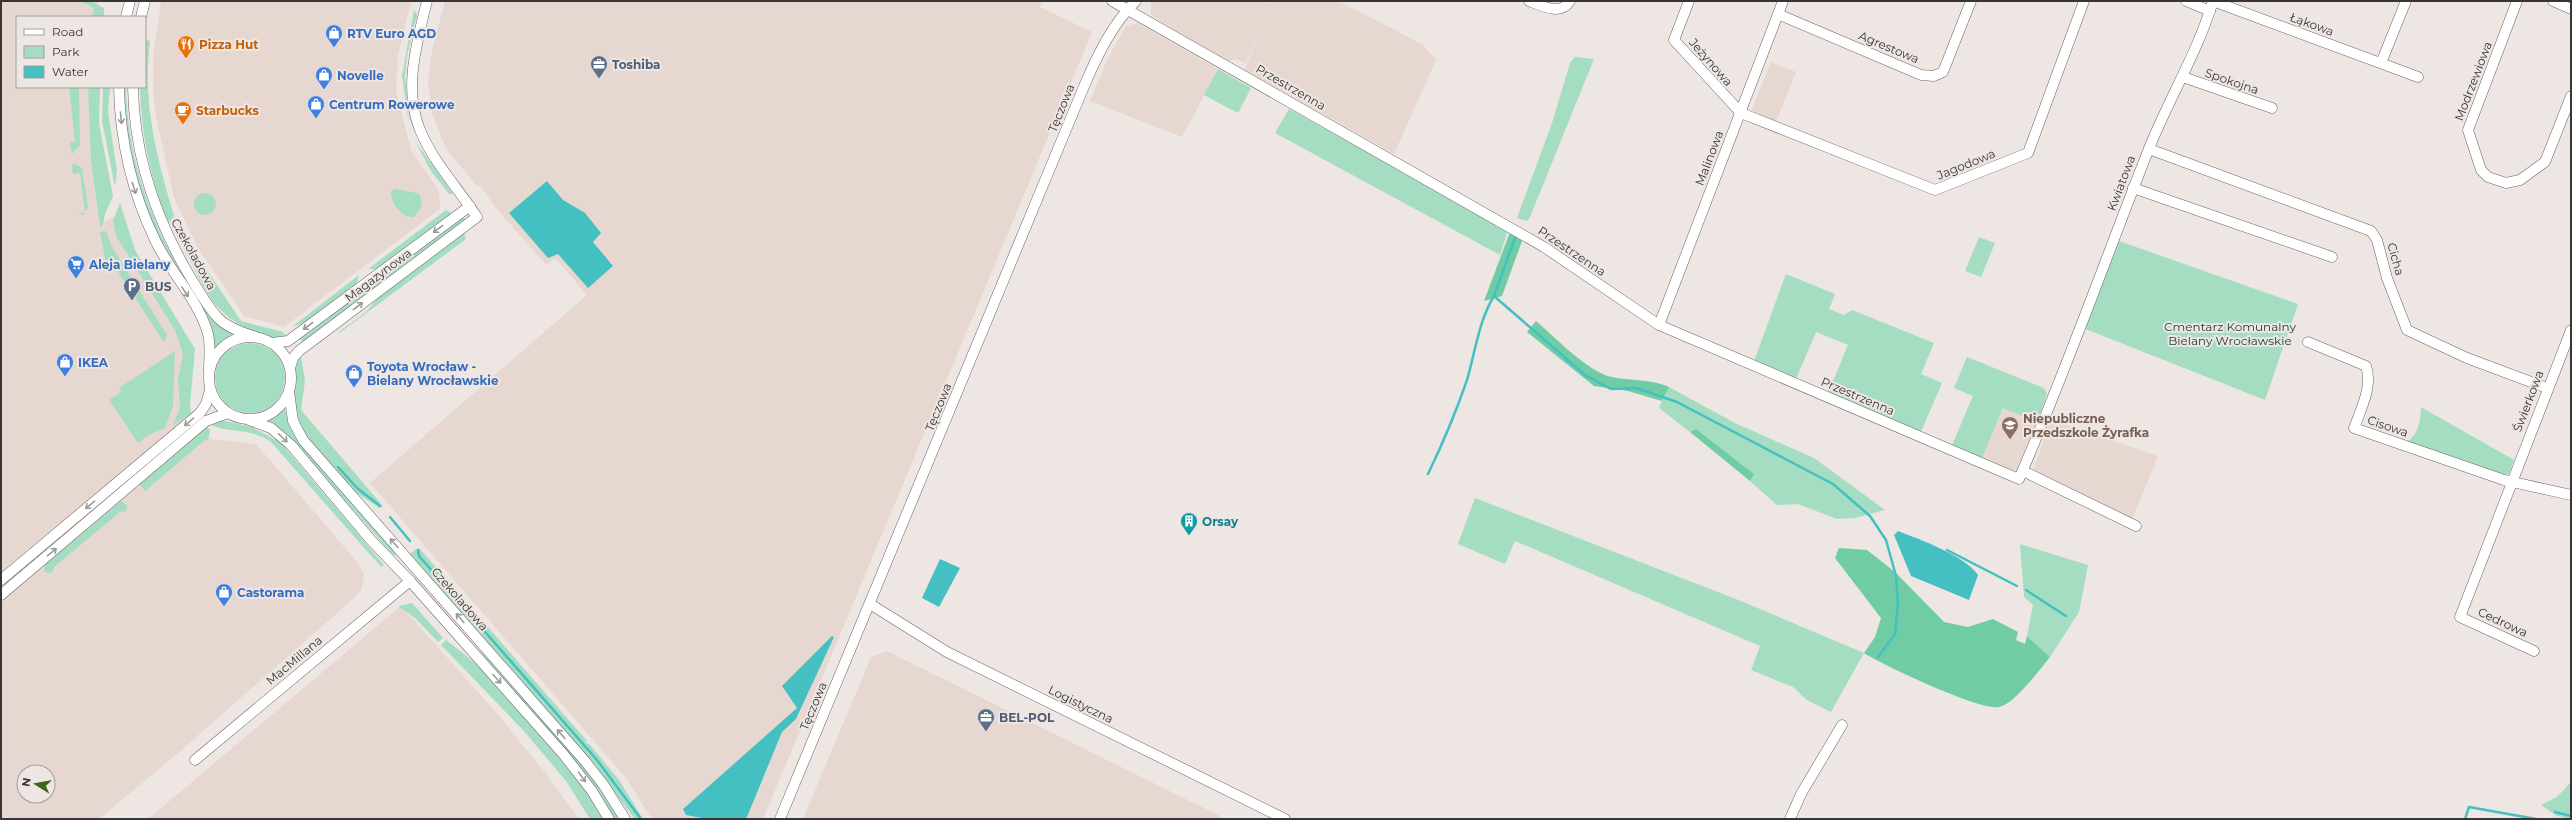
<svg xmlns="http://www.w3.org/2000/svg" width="2572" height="820" viewBox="0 0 2572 820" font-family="Montserrat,sans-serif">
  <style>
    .built { fill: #e6d8d1; fill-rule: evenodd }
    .green { fill: #a4ddc2 }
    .forest { fill: #70cca4 }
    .water { fill: #45c0c2 }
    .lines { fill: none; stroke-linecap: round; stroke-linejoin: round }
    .stream { stroke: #45c0c2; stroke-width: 2.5 }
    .street-casing { stroke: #6a6361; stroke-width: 11 }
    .street { stroke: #fff; stroke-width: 10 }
    .oneway { stroke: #9c9a9a }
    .labels { text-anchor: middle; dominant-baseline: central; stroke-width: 4; stroke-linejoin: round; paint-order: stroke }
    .street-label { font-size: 12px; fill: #383534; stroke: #ede6e3 }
    .shop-label { font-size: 12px; font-weight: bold; fill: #366cbe; stroke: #ede6e3; text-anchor: start }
    .food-label { font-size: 12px; font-weight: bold; fill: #c56008; stroke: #ede6e3; text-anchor: start }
    .service-label { font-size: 12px; font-weight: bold; fill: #4e5e75; stroke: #ede6e3; text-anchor: start }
    .park-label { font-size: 12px; fill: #1b4333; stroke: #ede6e3 }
    .education-label { font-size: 12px; font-weight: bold; fill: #785e54; stroke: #ede6e3; text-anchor: start }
    .culture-label { font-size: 12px; font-weight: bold; fill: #0d838f; stroke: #ede6e3; text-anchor: start }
  </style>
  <rect width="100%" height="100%" fill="#ede6e3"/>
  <g class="built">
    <path d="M1 1H99L95 17H17V87H88L91 162 99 225 118 214 133 251 168 308 187 363 189 411 211 439 256 444 359 564 364 575 361 590 353 599 177 754 99 819H1ZM24 772H48V796H24Z"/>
    <polygon points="161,1 411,1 398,56 396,90 411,150 439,191 440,209 284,327 244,316 198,248 174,198 156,117 153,92 153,57"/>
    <polygon points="445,1 1043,1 1040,7 1092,32 763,819 652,819 626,778 370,483 587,295 555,258 546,265 496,208 481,187 476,185 447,150 442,139 432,113 428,83 432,51"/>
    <polygon points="1151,1 1262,1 1269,3 1270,1 1338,1 1422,44 1436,60 1394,154 1245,70 1262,21 1246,64 1236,59 1227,62 1151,15"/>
    <polygon points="1138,23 1218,69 1182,137 1090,101 1108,58 1126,26"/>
    <polygon points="1771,62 1796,72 1776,122 1754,114 1752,109"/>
    <polygon points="2003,408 2037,422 2019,469 2013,471 1982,458"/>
    <polygon points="2051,420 2158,456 2132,520 2033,471"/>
    <polygon points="401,606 501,718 548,776 579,819 148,819"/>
    <polygon points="887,651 1097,755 1226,819 803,819 871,657"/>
  </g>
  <g class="green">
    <polygon points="80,1 90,1 104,8 104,17 92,17 94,8"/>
    <polygon points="414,10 417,15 407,56 405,77 409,124 402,76"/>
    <path d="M145 38 150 42C142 102 157 159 174 216L168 224C151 179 141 136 140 87H145Z"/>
    <polygon points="1575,57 1594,59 1530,217 1527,221 1517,218 1552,123 1570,63"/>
    <polygon points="1218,69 1251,88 1238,113 1204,95"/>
    <polygon points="69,87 79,87 79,91 80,145 72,154 70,143 75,141"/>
    <polygon points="88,87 100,87 99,124 113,196 105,214 103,224 100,227 91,162"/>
    <polygon points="103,87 110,87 108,112 117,171 115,187 102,121"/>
    <path d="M124 87H126C127 159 153 231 193 291 203 307 214 326 234 334L215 347 152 224 135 173 126 124Z"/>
    <polygon points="1289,109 1508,230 1500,255 1275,133"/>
    <polygon points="415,141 453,194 449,194 431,171"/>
    <polygon points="74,163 82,168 88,207 83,215 79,214 85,212 80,173 73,174 72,166"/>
    <path d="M394 189 413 192 420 195 422 206 414 217C403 219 390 203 391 192Z"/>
    <circle cx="205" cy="204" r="11"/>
    <polygon points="120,203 135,250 195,349 190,405 191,414 173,425 180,407 178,378 183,354 175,330 116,236 113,221"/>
    <polygon points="446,210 451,213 376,269 368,269"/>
    <polygon points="463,216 465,220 303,342 299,338"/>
    <path d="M177 225 241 321 283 332 286 336C277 340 269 336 260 333 211 317 205 287 182 245L176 233Z"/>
    <polygon points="106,231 111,245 167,335 164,342 111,261 106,264 100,232"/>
    <polygon points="464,233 466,239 338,334 340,331 366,312 378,298"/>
    <polygon points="1979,237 1995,243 1981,277 1965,271"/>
    <polygon points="2119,241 2298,304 2265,400 2083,328"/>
    <polygon points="1786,274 1835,294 1829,309 1844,315 1852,310 1934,343 1921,374 1942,383 1921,432 1828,393 1848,345 1816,332 1796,379 1754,361"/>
    <polygon points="359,275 357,283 304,323 292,327"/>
    <circle cx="250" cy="378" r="35"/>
    <polygon points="175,351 173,406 165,428 147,436 138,443 109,400 121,392 119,388"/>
    <path d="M301 356 305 381 301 410 383 506 380 508 355 492 303 431C295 414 289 371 301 356Z"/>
    <polygon points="1967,357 2044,388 2047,394 2037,422 2003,408 1982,458 1952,445 1973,396 1954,388"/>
    <polygon points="1669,387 1735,423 1814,458 1885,510 1855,518 1837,519 1798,504 1777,505 1750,481 1754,474 1696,429 1690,432 1659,408"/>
    <path d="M2421 407 2514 460 2509 474 2501 476 2405 443C2419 435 2420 422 2421 407Z"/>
    <polygon points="285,409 288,424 297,440 397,554 394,556 285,432 267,422"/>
    <path d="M221 420 251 427 280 442 384 565 381 567 271 442C252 427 220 433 211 424Z"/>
    <polygon points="207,427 210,430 208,440 205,440 145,491 139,484"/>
    <polygon points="1475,498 1741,601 1864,653 1831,712 1807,700 1793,687 1751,670 1760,646 1515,541 1505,564 1458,544"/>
    <polygon points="121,501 127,505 126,511 120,512 54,567 52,573 44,572 45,564"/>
    <polygon points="2020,544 2088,565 2079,612 2050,657 2027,636 2033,605 2024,597"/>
    <polygon points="416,549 420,549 587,741 585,742 590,745 619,780 643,819 635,819 577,745 410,554"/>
    <polygon points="412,603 443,638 438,642 415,618 398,606"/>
    <polygon points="446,640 479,666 538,733 587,791 604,819 590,819 566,781 523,730 441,645"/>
    <path d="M479 650 490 660C535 711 585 760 619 819H615L596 789Z"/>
    <polygon points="2571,782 2571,819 2557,816 2541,805 2557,797"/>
  </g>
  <g class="forest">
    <polygon points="1510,232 1522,241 1502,296 1484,301"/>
    <path d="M1536 321C1557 339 1580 364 1605 375 1623 382 1647 377 1669 387L1662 401 1628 391 1594 386 1527 332Z"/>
    <polygon points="1696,429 1754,474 1750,481 1690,432"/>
    <path d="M1839 548 1867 550 1895 572 1944 622 1968 627 1993 619 2018 632 2016 640 2025 644 2027 636 2050 657C2040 669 2014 705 1999 707 1980 711 1883 665 1864 653L1875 637 1881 618 1835 558Z"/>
  </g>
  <g class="water">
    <polygon points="547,181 563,200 585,213 601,233 593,242 613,266 588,288 558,254 548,258 509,213"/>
    <path d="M1898 531C1921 540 1964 555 1978 575L1969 600 1911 576 1894 535Z"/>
    <polygon points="940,559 960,568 939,607 922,598"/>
    <polygon points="832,636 834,637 796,719 782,732 747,817 744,819 707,819 686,815 683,809 797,708 782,686"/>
  </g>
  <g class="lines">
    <g class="stream">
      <polyline points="1516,235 1494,296 1585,375 1611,389 1636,388 1677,402 1833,484 1870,516 1886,540 1896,576 1898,602 1895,634 1878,657"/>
      <polyline points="338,467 357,488 380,506"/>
      <path d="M1428 474C1443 443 1456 412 1467 380 1475 353 1479 320 1494 296"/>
      <polyline points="390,517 410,541"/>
      <polyline points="418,550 419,556 597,760 641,819"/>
      <polyline points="1947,550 2017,586"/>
      <polyline points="2026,590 2066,616"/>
      <polyline points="2555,812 2571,816"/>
      <polyline points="2465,819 2469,807 2536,819"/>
    </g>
    <g class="street-casing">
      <g id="street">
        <path d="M1112 1 1544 247 1659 325 2019 479C2066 371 2105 260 2148 151 2168 100 2197 54 2213 1L2418 77"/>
        <path d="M1529 1C1542 6 1561 16 1570 1"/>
        <polyline points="1689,1 1674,40 1741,113 1935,190 2028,153 2084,1"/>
        <polyline points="2186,1 2210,11"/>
        <polyline points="2517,1 2468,130 2481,170 2488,177 2506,183 2520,180 2545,162 2571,96"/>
        <polyline points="2553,1 2571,9"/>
        <polyline points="1778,14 1921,75 1934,76 1943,72 1971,1"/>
        <polyline points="126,17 130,1"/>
        <polyline points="141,17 145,1"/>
        <polyline points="2381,63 2406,1"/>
        <polyline points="2183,77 2272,108"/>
        <path d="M119 87C120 141 132 193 156 242 171 273 199 301 208 334 211 346 209 358 209 371"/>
        <path d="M133 87C134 156 157 222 192 280 200 293 208 307 218 318 228 328 243 333 256 337"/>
        <polyline points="2149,149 2371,231 2377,240 2387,278 2407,330 2467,358 2547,388"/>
        <polyline points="2133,188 2332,257"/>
        <polyline points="1659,325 1783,1"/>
        <circle cx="250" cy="378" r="41"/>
        <path d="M2308 342 2366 366C2373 386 2361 409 2354 428L2504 480 2571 495"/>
        <polyline points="272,343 288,341 470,206"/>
        <path d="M290 368 293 358 299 351 477 217C458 188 433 162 420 130 403 89 417 42 427 1"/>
        <polyline points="289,392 293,421 303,440 584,760 603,784 625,819"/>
        <polyline points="249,420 271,428 291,445 370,539 410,581 564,755 592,791 609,819"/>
        <polyline points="2023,471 2136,526"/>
        <polyline points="1,580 200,413 206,404 210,390"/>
        <polyline points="1,595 206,421 228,413"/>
        <polyline points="870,604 947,652 1285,819"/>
        <polyline points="2534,651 2460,617 2571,330"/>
        <polyline points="195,760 410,581"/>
        <path d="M780 819 1085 84C1098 54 1113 23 1136 1"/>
        <polyline points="1790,819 1801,794 1842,725"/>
      </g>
    </g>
    <use href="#street" class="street"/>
  </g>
  <defs><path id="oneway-shaft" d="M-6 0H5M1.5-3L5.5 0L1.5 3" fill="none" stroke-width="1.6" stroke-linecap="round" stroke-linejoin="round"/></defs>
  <g class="oneway">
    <use href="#oneway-shaft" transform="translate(121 118) rotate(84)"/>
    <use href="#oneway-shaft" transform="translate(134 188) rotate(73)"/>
    <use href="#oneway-shaft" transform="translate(438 229) rotate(143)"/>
    <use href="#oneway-shaft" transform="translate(185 292) rotate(57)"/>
    <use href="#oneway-shaft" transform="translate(358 306) rotate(-37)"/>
    <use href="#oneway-shaft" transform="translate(308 326) rotate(143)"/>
    <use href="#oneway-shaft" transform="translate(189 422) rotate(140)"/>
    <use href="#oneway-shaft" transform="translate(283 438) rotate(44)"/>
    <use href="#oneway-shaft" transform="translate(90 505) rotate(140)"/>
    <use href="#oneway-shaft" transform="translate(394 543) rotate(-132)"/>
    <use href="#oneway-shaft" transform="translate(52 552) rotate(-40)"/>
    <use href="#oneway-shaft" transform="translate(460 618) rotate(-131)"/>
    <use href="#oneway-shaft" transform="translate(497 679) rotate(48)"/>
    <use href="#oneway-shaft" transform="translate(561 734) rotate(-131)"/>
    <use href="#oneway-shaft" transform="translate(582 777) rotate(54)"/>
  </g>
  <defs>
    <g id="shop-pin" transform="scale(0.9)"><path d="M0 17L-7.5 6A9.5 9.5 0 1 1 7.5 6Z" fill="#3f7fe0" stroke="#ede6e3"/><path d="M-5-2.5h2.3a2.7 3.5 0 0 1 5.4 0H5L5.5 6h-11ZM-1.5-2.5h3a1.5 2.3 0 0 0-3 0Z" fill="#fff"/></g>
    <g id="restaurant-pin" transform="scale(0.9)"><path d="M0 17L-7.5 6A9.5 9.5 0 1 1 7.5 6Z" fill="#e8710a" stroke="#ede6e3"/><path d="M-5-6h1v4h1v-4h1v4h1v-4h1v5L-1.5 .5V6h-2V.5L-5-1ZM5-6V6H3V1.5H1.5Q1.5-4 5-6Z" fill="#fff"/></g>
    <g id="office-pin" transform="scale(0.9)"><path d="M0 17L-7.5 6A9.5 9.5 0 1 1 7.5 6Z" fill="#5c6f8a" stroke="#ede6e3"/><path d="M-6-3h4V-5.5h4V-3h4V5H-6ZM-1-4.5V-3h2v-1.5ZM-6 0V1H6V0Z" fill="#fff"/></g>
    <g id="cafe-pin" transform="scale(0.9)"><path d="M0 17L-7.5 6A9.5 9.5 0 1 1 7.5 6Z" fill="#e8710a" stroke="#ede6e3"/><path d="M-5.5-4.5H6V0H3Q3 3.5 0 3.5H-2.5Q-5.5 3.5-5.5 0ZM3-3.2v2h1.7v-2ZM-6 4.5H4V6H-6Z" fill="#fff"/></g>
    <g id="supermarket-pin" transform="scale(0.9)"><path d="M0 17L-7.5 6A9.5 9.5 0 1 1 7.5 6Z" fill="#3f7fe0" stroke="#ede6e3"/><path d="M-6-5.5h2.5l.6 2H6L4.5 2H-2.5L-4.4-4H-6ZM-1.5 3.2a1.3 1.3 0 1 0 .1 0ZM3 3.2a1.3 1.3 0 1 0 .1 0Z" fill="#fff"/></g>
    <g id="parking-pin" transform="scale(0.9)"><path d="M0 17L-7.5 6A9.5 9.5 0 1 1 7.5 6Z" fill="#5c6f8a" stroke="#ede6e3"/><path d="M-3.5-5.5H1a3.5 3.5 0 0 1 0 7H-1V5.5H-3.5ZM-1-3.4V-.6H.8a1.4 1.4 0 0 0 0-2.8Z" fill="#fff"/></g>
    <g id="school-pin" transform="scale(0.9)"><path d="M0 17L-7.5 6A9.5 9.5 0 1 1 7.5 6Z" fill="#8d6e63" stroke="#ede6e3"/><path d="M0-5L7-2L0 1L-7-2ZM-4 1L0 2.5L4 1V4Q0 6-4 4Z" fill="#fff"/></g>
    <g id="building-pin" transform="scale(0.9)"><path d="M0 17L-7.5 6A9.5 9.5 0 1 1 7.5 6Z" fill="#0f9aa8" stroke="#ede6e3"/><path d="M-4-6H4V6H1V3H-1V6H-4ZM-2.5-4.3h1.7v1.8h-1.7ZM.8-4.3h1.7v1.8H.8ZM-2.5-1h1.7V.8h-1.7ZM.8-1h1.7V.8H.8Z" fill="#fff"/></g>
  </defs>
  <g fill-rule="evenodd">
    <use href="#shop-pin" x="334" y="33"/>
    <use href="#restaurant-pin" x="186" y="44"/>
    <use href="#office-pin" x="599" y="64"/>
    <use href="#shop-pin" x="324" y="75"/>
    <use href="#shop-pin" x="316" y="104"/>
    <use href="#cafe-pin" x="183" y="110"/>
    <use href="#supermarket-pin" x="76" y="264"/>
    <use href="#parking-pin" x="132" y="286"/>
    <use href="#shop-pin" x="65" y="362"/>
    <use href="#shop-pin" x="354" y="373"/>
    <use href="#school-pin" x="2010" y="425"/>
    <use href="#building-pin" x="1189" y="521"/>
    <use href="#shop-pin" x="224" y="592"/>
    <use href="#office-pin" x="986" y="717"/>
  </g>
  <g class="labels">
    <g class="street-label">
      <text transform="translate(2312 24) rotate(20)">Łąkowa</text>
      <text transform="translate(1889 47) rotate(23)">Agrestowa</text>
      <text transform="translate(1711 62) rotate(49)">Jeżynowa</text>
      <text transform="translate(2232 81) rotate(19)">Spokojna</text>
      <text transform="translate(2473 81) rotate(-69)">Modrzewiowa</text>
      <text transform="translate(1291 87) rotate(30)">Przestrzenna</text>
      <text transform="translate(1061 108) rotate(-68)">Tęczowa</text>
      <text transform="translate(1709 158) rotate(-69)">Malinowa</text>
      <text transform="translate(1966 164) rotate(-22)">Jagodowa</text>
      <text transform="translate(2121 183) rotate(-69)">Kwiatowa</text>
      <text transform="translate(1572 251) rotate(34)">Przestrzenna</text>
      <text transform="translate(194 254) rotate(61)">Czekoladowa</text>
      <text transform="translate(2396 259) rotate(75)">Cicha</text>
      <text transform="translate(378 275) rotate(-37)">Magazynowa</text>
      <text transform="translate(1858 396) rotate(23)">Przestrzenna</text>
      <text transform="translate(2528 401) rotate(-69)">Świerkowa</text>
      <text transform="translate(938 407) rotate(-68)">Tęczowa</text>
      <text transform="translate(2388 426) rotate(19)">Cisowa</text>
      <text transform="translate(460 599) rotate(49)">Czekoladowa</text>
      <text transform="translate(2503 622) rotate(25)">Cedrowa</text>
      <text transform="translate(294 660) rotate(-40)">MacMillana</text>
      <text transform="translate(1081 704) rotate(26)">Logistyczna</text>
      <text transform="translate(813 706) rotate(-67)">Tęczowa</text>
    </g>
    <g class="shop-label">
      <text x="347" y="33">RTV Euro AGD</text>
      <text x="337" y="75">Novelle</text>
      <text x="329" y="104">Centrum Rowerowe</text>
      <text x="89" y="264">Aleja Bielany</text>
      <text x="78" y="362">IKEA</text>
      <text x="367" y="366">Toyota Wrocław -<tspan x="367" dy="14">Bielany Wrocławskie</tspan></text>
      <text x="237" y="592">Castorama</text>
    </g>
    <g class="food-label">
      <text x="199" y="44">Pizza Hut</text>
      <text x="196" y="110">Starbucks</text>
    </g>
    <g class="service-label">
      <text x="612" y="64">Toshiba</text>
      <text x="145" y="286">BUS</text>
      <text x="999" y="717">BEL-POL</text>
    </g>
    <g class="park-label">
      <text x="2230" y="326">Cmentarz Komunalny<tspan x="2230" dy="14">Bielany Wrocławskie</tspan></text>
    </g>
    <g class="education-label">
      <text x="2023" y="418">Niepubliczne<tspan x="2023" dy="14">Przedszkole Żyrafka</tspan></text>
    </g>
    <g class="culture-label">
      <text x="1202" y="521">Orsay</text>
    </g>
  </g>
  <rect width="2572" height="820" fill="none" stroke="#383534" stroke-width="4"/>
  <rect x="16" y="16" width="130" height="72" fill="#ede6e3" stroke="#a59f9d"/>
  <rect x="24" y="29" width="20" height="6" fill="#ffffff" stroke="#a59f9d"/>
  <text x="52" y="36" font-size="12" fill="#383534">Road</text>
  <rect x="24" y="46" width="20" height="12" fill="#a4ddc2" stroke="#a59f9d"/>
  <text x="52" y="56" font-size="12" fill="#383534">Park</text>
  <rect x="24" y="66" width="20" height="12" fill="#45c0c2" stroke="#a59f9d"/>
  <text x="52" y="76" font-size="12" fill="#383534">Water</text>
  <g transform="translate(36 784) rotate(281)"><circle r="19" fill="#ede6e3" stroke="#a59f9d"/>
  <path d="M0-3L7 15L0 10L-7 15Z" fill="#3d631c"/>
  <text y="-6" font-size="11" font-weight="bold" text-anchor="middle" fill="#383534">N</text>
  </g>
</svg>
